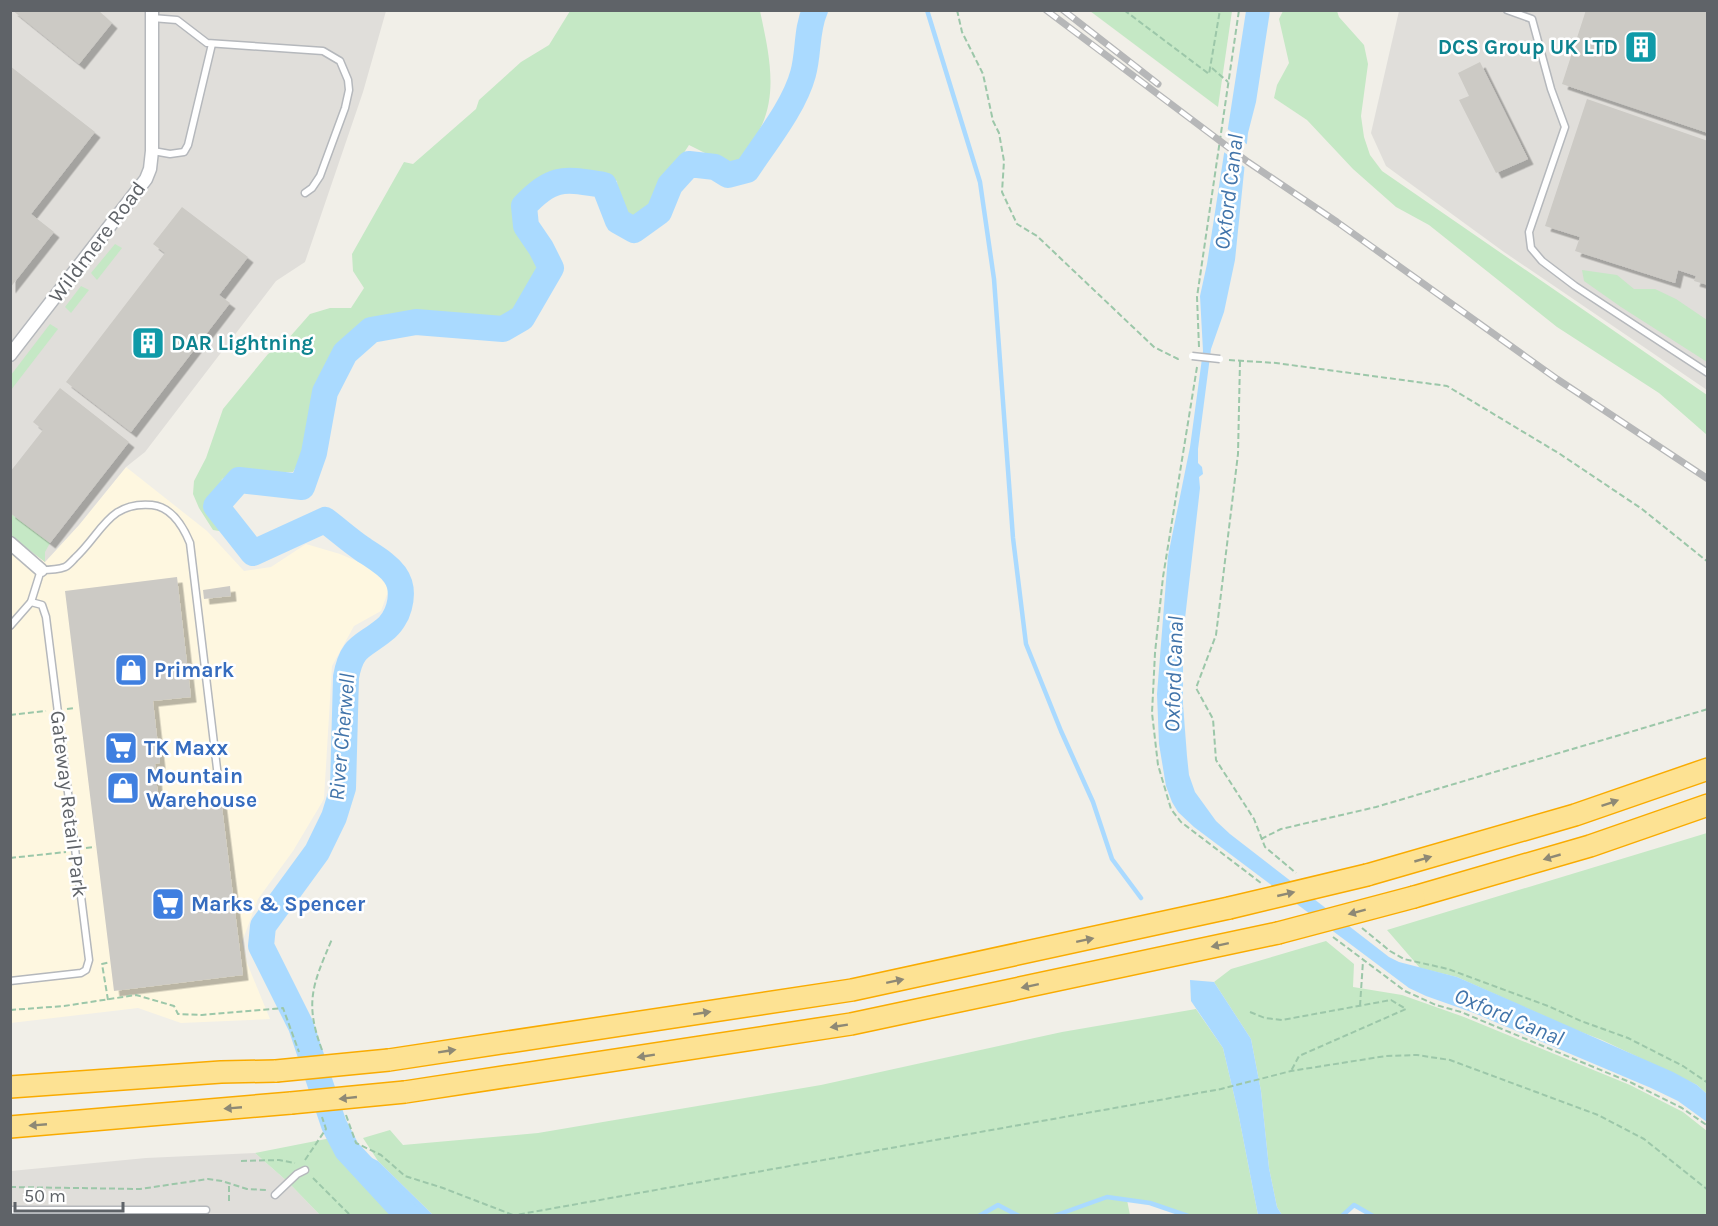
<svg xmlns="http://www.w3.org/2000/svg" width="1718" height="1226" viewBox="0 0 1718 1226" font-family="Karla,sans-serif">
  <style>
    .commercial { fill: #fef7e0 }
    .industrial { fill: #e0deda }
    .green { fill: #c5e8c5 }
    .water { fill: #aadaff }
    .pier { fill: #f1efe8 }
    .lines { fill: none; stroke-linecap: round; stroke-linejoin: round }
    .stream { stroke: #aadaff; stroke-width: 4.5 }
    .river { stroke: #aadaff; stroke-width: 26 }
    .building { fill: #cccac5; filter: url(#shadow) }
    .lane-casing { stroke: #b5b8bc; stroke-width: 9 }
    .street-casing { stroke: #b5b8bc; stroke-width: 15 }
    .highway-casing { stroke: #f9ab00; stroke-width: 24 }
    .path { stroke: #9cc7a9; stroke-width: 2; stroke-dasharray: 6 3; stroke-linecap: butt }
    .lane { stroke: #fff; stroke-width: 6 }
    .street { stroke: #fff; stroke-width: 12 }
    .highway { stroke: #fde293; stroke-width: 21 }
    .rail-casing { stroke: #b6b7b8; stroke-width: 7 }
    .rail { stroke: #fff; stroke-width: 4.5; stroke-dasharray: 14; stroke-linecap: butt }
    .lane-bridge-casing { stroke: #b5b8bc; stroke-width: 9; stroke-linecap: butt }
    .highway-bridge-casing { stroke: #f9ab00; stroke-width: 24; stroke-linecap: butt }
    .lane-bridge { stroke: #fff; stroke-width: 6 }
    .highway-bridge { stroke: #fde293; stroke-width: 21 }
    .oneway { fill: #8e8975 }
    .labels { text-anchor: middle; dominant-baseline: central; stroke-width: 5; stroke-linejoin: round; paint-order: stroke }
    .culture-label { font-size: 21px; font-weight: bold; fill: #0d838f; stroke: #fff; text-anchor: end }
    .street-label { font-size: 21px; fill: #5f6368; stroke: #fff }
    .shop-label { font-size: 21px; font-weight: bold; fill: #366cbe; stroke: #fff; text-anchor: start }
    .water-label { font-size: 22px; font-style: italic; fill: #4174aa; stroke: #fff }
  </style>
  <defs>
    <filter id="shadow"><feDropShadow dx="5.5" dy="5.5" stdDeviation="0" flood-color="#0004"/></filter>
  </defs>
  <rect width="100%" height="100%" fill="#f1efe8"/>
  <polygon class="commercial" points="126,467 207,531 244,571 271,567 306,544 340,554 373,568 389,589 381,611 354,626 332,666 324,799 293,851 258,899 242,942 247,963 270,1019 181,1023 138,1008 11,1023 10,536 45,562 79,525"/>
  <g class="industrial">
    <polygon points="10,11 386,11 363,92 305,262 276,281 145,452 126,467 79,525 45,562 11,536"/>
    <polygon points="1399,11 1707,11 1707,390 1504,252 1386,166 1371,133"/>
    <polygon points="255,1153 288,1182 320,1215 11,1216 11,1171 146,1158"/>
  </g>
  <g class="green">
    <path d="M570 11H760C768 49 779 92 760 129 754 141 745 153 737 164L713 157 689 145 663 185 652 210 643 216H623L619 206 617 181C607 177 579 174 567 175 551 177 522 190 520 207 518 226 535 251 543 267L539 282 528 292 512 312 494 321 458 313 410 311 369 328 334 357 322 381 310 418 309 435 304 453 293 472H242L222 479 212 510 225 532 213 530 199 508 193 494 194 481 206 458 223 409 268 354 288 339 310 314 330 308H351L364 288 353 271 352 254 404 162 413 164 476 109 479 100 521 62 549 45Z"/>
    <polygon points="1090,11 1232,11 1218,107"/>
    <polygon points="1283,11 1337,11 1339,17 1364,45 1368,64 1361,116 1364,137 1370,155 1382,171 1707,395 1707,435 1659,393 1557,327 1429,225 1396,207 1353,169 1307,120 1274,98 1277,85 1289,63 1279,19"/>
    <polygon points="115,244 122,248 97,280 91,273"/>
    <polygon points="1582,270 1617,275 1634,289 1655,289 1676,299 1707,320 1707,362 1621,307 1584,281"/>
    <polygon points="81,286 89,290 71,313 65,307"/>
    <polygon points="50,324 58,329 11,390 11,375"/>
    <polygon points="10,513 50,543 45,552 45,562 11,536"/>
    <polygon points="1707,833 1707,1094 1697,1085 1602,1040 1573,1029 1457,977 1420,968 1387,930"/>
    <polygon points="1326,941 1354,964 1353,987 1402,995 1464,1017 1630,1085 1683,1112 1707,1131 1707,1215 1373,1216 1354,1205 1342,1215 1282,1215 1277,1207 1269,1168 1261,1091 1251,1039 1214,982 1231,969"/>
    <polygon points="1196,1009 1223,1048 1238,1112 1258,1215 1188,1215 1150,1203 1127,1200 1130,1215 433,1215 378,1161 363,1138 390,1130 403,1145 538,1133 821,1085 1062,1032"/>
    <polygon points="331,1138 389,1208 396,1215 320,1215 288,1182 255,1153"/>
  </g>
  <g class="water">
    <polygon points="1246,11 1270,11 1256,102 1248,133 1235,260 1224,312 1211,349 1198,449 1198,463 1202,467 1203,474 1199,477 1200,488 1183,636 1183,704 1187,756 1189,775 1195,792 1216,821 1230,834 1389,957 1399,962 1457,977 1673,1072 1697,1085 1707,1094 1707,1122 1678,1101 1651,1088 1474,1013 1426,996 1409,988 1194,827 1178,812 1172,802 1166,786 1159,744 1157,694 1168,556 1190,447 1203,351 1200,296 1207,264"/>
    <polygon points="1190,980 1214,982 1251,1039 1261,1091 1269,1168 1277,1207 1282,1215 1258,1215 1238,1112 1223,1048 1191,1001"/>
    <polygon points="331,1138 378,1161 433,1215 399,1215"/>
  </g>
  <polygon class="pier" points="1225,127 1249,146 1247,169 1221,150"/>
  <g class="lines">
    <g class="stream">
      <polyline points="927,10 980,182 994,279 1013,538 1026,644 1061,731 1093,802 1112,859 1141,898"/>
      <polyline points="979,1216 998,1205 1019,1216"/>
      <polyline points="1054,1216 1107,1197 1150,1203 1188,1216"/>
      <polyline points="1342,1216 1354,1205 1373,1216"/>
    </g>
    <path class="river" d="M408 1216 347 1150 334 1125 301 1026 261 946 263 926 317 852 334 817 343 788 346 677C352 645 362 648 384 630 391 625 397 615 399 607 408 574 384 564 361 548 348 539 337 529 325 520L253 553 216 506 239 480 302 487 314 453 325 392 345 353 371 330 416 322 503 329 522 318 551 268 541 248 526 226 524 206C553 175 564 179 604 185L618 221 634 230 659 212 670 185 689 164 715 167 728 175 747 170C766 141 794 107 803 74 809 53 806 30 815 10"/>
  </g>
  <g class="building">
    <polygon points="12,10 98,10 112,23 79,64"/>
    <polygon points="1586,10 1708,10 1708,133 1562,84"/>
    <polygon points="1480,62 1528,159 1496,173 1459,100 1469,96 1458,73"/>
    <polygon points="10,66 95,132 31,214 54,232 10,288"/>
    <polygon points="1587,99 1708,141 1708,285 1694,281 1696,276 1678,270 1675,283 1575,251 1580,237 1545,226"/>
    <polygon points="182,207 248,257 219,295 230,303 131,432 66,382 165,253 153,244"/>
    <polygon points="60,388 129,442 50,543 10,513 10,472 43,430 33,422"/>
    <polygon points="177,577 191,697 153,701 160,763 155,764 159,807 221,799 243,975 114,991 65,591"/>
    <polygon points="230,586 231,596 204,599 203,590"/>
  </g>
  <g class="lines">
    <g class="lane-casing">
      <g id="lane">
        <polyline points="1507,10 1532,19 1551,89 1565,127 1529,232 1531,248 1542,261 1575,286 1708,373"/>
        <polyline points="152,18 177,20 207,43 323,51 340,61 348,80 349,90 345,108 320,176 312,188 305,193"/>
        <polyline points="153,151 170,154 184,152 188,145 212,44"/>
        <path d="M10 626 31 602 41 570C49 570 57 570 65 567 69 565 72 561 75 558 102 533 109 501 152 505 172 507 183 526 190 543L218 777"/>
        <polyline points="10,981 81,973 86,970 89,960 46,617 42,605 31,602"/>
        <polyline points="275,1195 297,1174 305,1170"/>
        <polyline points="10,1210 206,1210"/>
      </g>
    </g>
    <g class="street-casing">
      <g id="street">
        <polyline points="10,355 146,179 150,169 152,151 152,10"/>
        <polyline points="10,543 41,570"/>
      </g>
    </g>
    <g class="highway-casing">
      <g id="highway">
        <polyline points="1367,875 1575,815 1708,769"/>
        <polyline points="1414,897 1590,846 1708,805"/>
        <polyline points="389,1060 852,990 1229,908"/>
        <polyline points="10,1087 221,1072 276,1071"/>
        <polyline points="405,1092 851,1024 1278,933"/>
        <polyline points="10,1127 291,1103"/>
      </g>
    </g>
    <g class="path">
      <polyline points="957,10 962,32 983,74 993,121 999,133 1004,161 1002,192 1017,224 1037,236 1154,347 1178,359 1181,358"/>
      <polyline points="1124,10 1209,74 1220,10"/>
      <polyline points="1212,68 1228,82"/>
      <polyline points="1199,347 1197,297 1239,10"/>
      <polyline points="1229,360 1276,363 1447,386 1560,454 1642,509 1708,562"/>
      <polyline points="1240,361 1238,454 1216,635 1196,688 1213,719 1216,760 1254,819 1265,847 1296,873"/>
      <polyline points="1197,367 1163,577 1155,653 1152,713 1158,765 1171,809 1181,822 1261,883"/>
      <polyline points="67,709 74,708"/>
      <polyline points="10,715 46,711"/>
      <polyline points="1261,839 1281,829 1376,807 1708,709"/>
      <polyline points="86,848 95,847"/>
      <polyline points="10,858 66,852"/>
      <polyline points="1362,928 1390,951 1404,959 1448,969 1548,1006 1581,1021 1628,1038 1683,1066 1708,1083"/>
      <polyline points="1333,937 1405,991 1436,1005 1461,1012 1632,1083 1682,1108 1708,1126"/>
      <polyline points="108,1000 102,964 110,962"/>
      <polyline points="1360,1006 1363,961"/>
      <polyline points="10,1010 64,1006 136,995 174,1006 178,1014 202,1015 283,1008 299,1052"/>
      <polyline points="1250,1012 1265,1018 1282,1020 1391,1000 1406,1009 1299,1056 1291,1071"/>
      <path d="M322 1050C304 1002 313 984 332 939"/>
      <polyline points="346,1115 356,1143 381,1155 405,1176 443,1188 513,1215"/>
      <polyline points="305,1160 326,1129 322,1117"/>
      <polyline points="241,1161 279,1160 295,1163"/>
      <polyline points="313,1178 351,1216"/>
      <polyline points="10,1187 140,1189 208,1179 222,1181 247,1189 266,1190"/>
      <polyline points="229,1201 229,1183"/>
      <polyline points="510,1216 1221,1089 1291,1071 1386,1056 1417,1055 1450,1060 1598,1115 1644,1139 1708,1190"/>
    </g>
    <use href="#lane" class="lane"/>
    <use href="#street" class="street"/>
    <use href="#highway" class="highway"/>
    <g class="rail-casing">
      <g id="rail">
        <polyline points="1046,10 1248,162 1337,222 1557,379 1708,479"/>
        <polyline points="1063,10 1158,84"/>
      </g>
    </g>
    <use href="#rail" class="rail"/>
    <g class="lane-bridge-casing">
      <polyline id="lane-bridge" points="1192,356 1220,359"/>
    </g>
    <g class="highway-bridge-casing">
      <g id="highway-bridge">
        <polyline points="1229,908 1367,875"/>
        <polyline points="1278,933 1414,897"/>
        <polyline points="276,1071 389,1060"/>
        <polyline points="291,1103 405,1092"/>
      </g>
    </g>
    <use href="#lane-bridge" class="lane-bridge"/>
    <use href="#highway-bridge" class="highway-bridge"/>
  </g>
  <defs><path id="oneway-solid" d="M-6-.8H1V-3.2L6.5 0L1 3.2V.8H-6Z" transform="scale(1.5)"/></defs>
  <g class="oneway">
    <use href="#oneway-solid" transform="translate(1610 803) rotate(-19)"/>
    <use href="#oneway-solid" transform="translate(1552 857) rotate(164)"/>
    <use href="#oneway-solid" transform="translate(1423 859) rotate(-16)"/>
    <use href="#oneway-solid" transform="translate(1286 894) rotate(-13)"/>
    <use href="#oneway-solid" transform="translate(1357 912) rotate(165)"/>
    <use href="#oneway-solid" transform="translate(1085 940) rotate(-12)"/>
    <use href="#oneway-solid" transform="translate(1220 945) rotate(168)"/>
    <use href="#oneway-solid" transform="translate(895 981) rotate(-12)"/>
    <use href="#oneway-solid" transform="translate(1030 986) rotate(168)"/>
    <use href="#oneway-solid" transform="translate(702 1013) rotate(-9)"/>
    <use href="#oneway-solid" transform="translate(839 1026) rotate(171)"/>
    <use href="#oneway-solid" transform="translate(447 1051) rotate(-9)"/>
    <use href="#oneway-solid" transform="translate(646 1056) rotate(171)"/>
    <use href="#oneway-solid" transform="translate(348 1098) rotate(174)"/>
    <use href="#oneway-solid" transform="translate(233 1108) rotate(175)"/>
    <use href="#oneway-solid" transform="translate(38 1125) rotate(175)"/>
  </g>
  <defs>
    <g id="building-square" transform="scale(1.725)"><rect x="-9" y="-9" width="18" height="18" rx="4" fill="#0f9aa8" stroke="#fff"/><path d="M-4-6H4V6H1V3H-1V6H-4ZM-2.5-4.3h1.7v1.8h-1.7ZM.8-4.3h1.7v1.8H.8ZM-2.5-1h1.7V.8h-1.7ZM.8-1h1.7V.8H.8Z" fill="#fff"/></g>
    <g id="shop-square" transform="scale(1.725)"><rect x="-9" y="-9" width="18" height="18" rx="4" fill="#3f7fe0" stroke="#fff"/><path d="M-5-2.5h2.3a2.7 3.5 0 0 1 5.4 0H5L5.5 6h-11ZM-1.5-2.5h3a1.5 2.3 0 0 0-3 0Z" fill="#fff"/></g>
    <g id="supermarket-square" transform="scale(1.725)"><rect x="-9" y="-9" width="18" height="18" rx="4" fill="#3f7fe0" stroke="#fff"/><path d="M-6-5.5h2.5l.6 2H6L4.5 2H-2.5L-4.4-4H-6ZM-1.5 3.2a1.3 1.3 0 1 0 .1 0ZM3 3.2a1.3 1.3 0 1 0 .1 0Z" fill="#fff"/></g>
  </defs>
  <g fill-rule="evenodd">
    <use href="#building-square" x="1641" y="47"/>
    <use href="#building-square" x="148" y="343"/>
    <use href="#shop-square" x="131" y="670"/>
    <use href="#supermarket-square" x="121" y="748"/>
    <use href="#shop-square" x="123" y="788"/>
    <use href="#supermarket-square" x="168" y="904"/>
  </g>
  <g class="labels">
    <g class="culture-label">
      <text x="1618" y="47">DCS Group UK LTD</text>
      <text x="171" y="343" text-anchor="start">DAR Lightning</text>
    </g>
    <g class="street-label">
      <text transform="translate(97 242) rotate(-53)">Wildmere Road</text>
      <text transform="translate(69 804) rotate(83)">Gateway Retail Park</text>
    </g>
    <g class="shop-label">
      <text x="154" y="670">Primark</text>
      <text x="144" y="748">TK Maxx</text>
      <text x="146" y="776">Mountain<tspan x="146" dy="24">Warehouse</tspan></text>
      <text x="191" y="904">Marks &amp; Spencer</text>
    </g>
    <g class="water-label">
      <text transform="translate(1229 192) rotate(-83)">Oxford Canal</text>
      <text transform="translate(1174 674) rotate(-88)">Oxford Canal</text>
      <text transform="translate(342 737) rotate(-85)">River Cherwell</text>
      <text transform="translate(1509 1017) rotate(23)">Oxford Canal</text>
    </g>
  </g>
  <rect width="1718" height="1226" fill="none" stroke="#5f6368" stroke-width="24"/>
  <path d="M15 1202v9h108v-9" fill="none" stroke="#5f6368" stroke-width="3"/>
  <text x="24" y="1202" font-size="18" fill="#5f6368" stroke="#ffffff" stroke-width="4.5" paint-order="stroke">50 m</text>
</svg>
